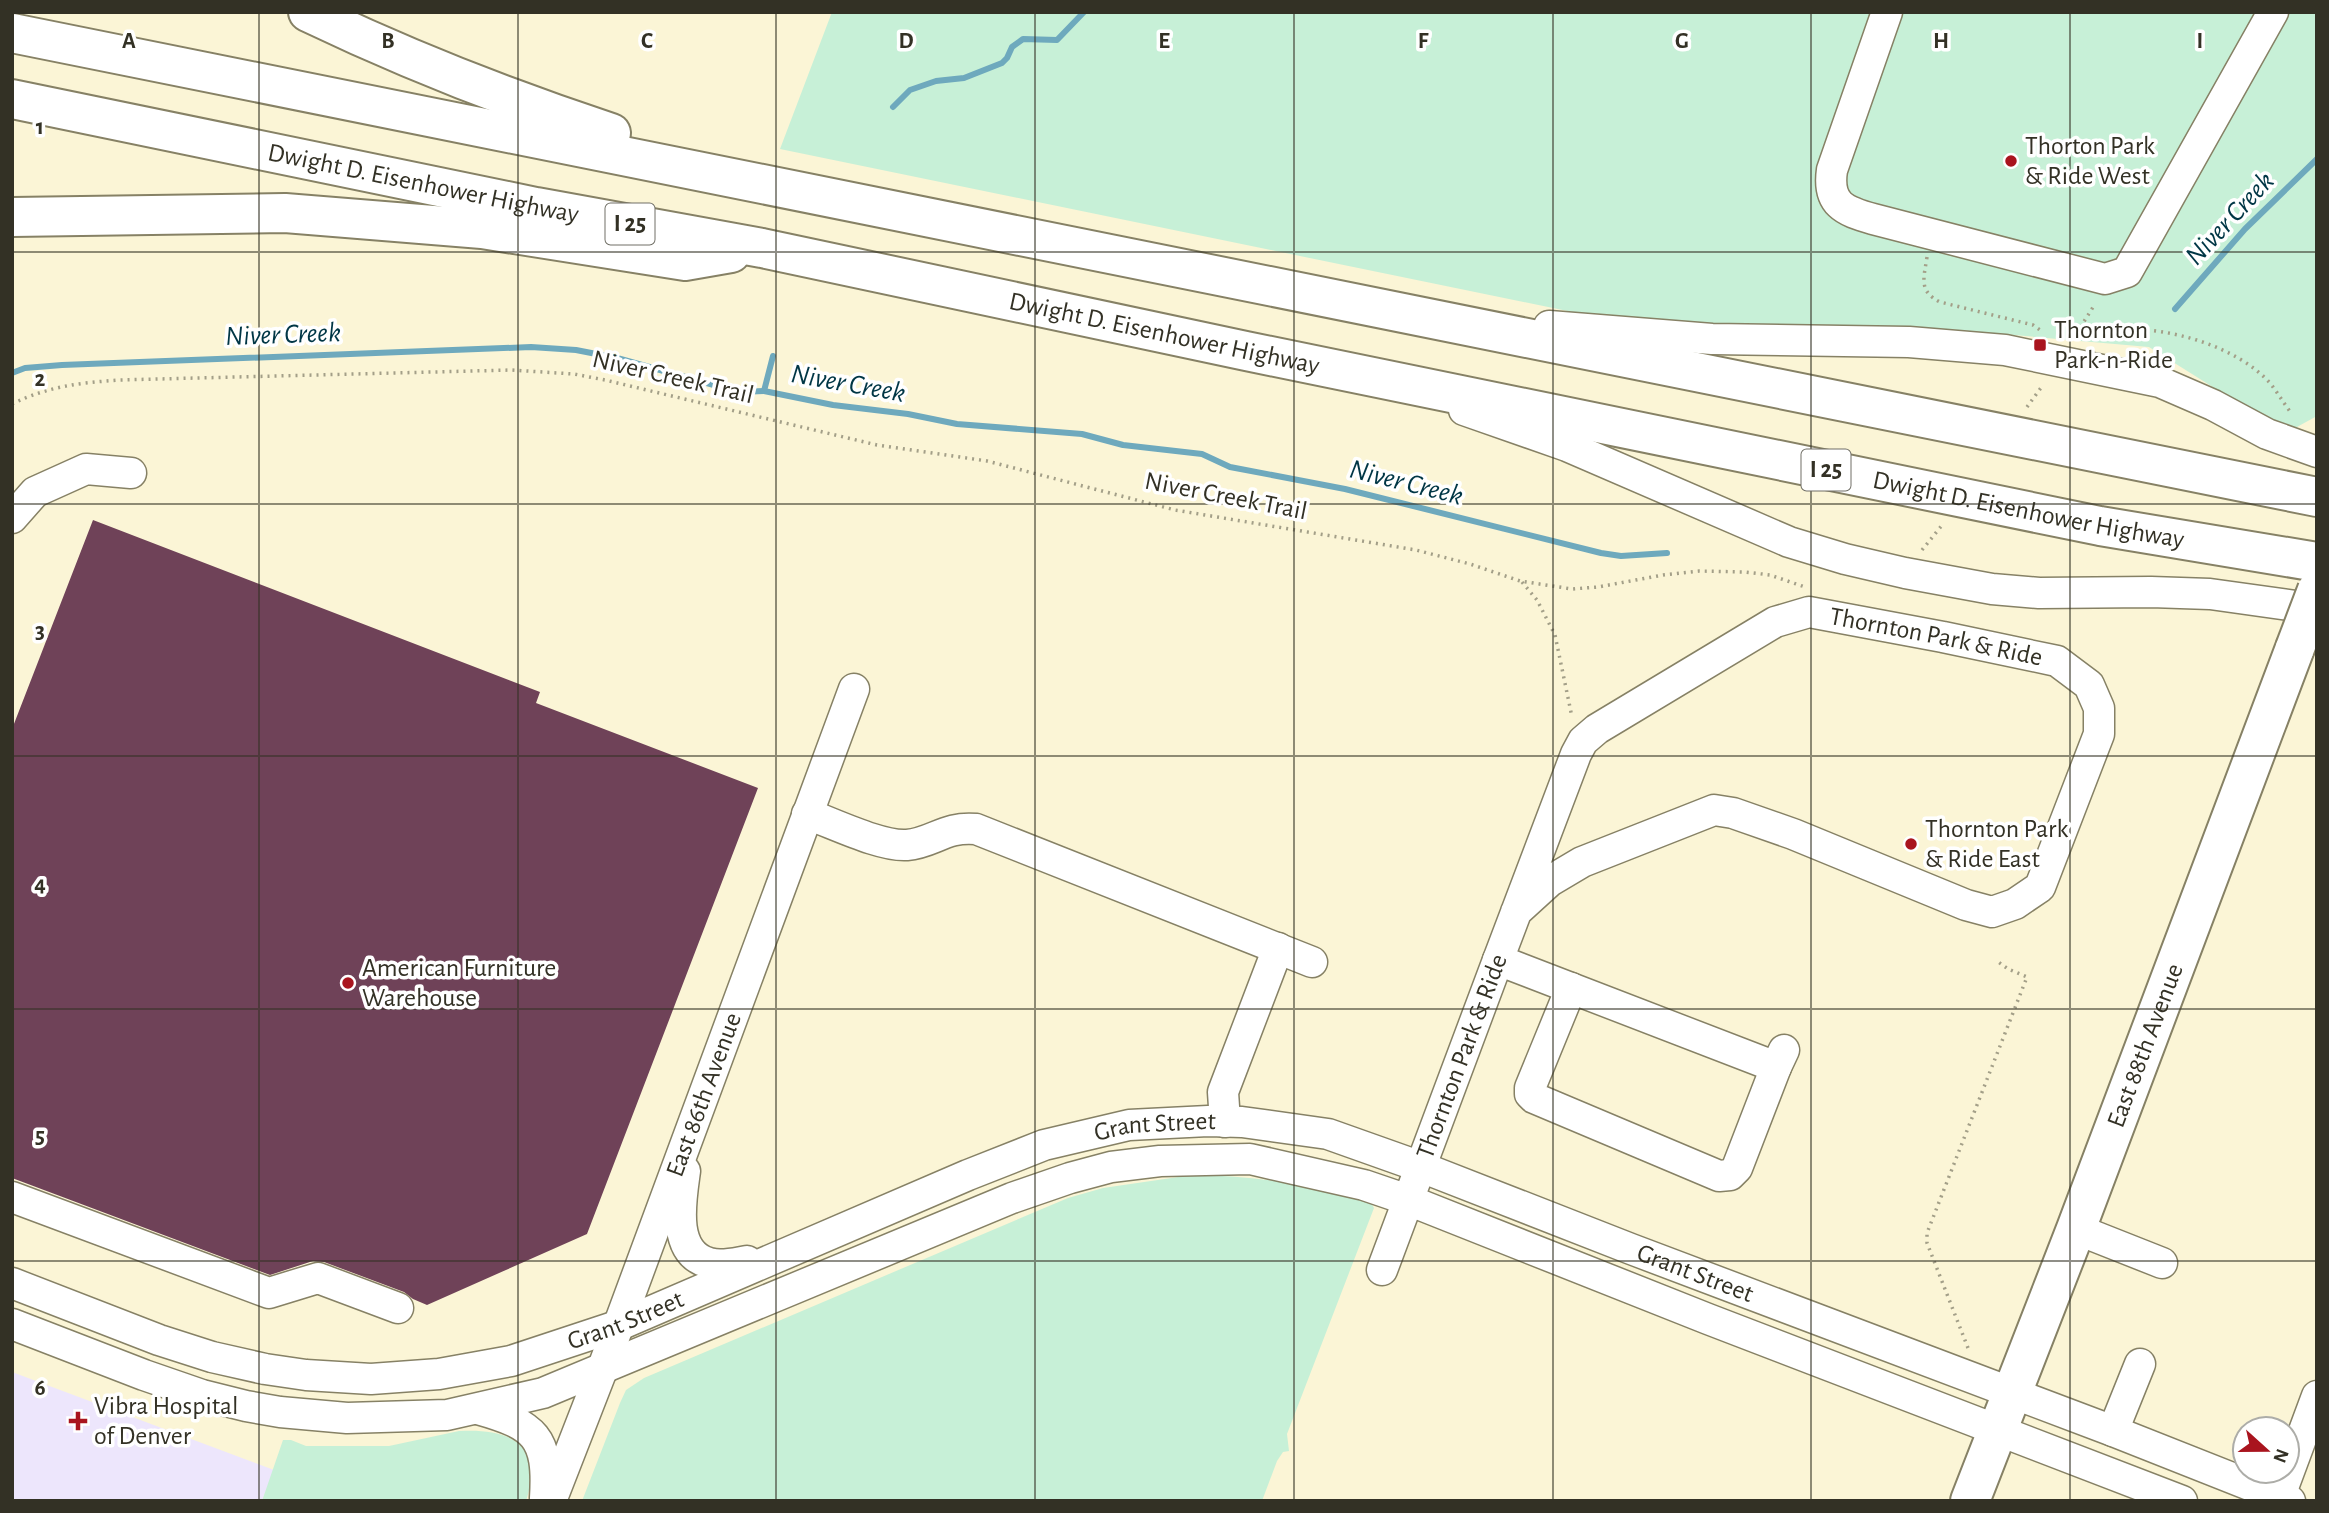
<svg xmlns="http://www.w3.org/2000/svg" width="2329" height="1513" viewBox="0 0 2329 1513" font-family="'Alegreya Sans',sans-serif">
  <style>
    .medical { fill: #ede6fc }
    .green { fill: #c7f0d7 }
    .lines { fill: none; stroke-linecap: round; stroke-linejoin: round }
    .stream { stroke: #6ea9bd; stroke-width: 6 }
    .building { fill: #6f4258 }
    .minor-casing { stroke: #868165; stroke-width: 33 }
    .major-casing { stroke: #868165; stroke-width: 42 }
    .highway-casing { stroke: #868165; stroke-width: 42 }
    .path { stroke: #a39f88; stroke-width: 3.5; stroke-dasharray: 2 5; stroke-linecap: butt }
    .minor { stroke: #fff; stroke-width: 30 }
    .major { stroke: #fff; stroke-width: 38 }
    .highway { stroke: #fff; stroke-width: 38 }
    .major-bridge-casing { stroke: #868165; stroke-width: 42; stroke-linecap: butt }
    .major-bridge { stroke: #fff; stroke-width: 38 }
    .grid { fill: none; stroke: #333125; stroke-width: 2; stroke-opacity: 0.55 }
    .poi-dot { fill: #a9141e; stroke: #fff; stroke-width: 2.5 }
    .labels { text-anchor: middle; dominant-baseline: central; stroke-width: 7; stroke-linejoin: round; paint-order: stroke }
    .shield { fill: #fff; stroke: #706f66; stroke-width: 2 }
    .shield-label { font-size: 24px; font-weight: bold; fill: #333125 }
    .poi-label { font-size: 26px; fill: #333125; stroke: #fff; text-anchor: start }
    .street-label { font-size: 26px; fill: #333125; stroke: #fff }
    .water-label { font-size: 28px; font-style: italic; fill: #003645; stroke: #fff }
    .grid-label { font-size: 23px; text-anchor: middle; font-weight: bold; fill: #333125; stroke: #fff; stroke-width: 7; stroke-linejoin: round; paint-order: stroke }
  </style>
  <rect width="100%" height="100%" fill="#fbf5d6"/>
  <polygon class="medical" points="12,1372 274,1470 262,1501 12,1501"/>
  <g class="green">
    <polygon points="832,12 2317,12 2317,416 2286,433 2149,347 1946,329 1645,327 780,149"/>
    <path d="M1192 1175C1252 1176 1314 1183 1371 1203L1374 1208 1287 1434 1289 1451 1283 1452 1277 1461 1262 1501H582L620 1403 626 1390 644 1378 1068 1198 1103 1188Z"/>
    <path d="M459 1431C509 1428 545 1444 526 1501H262L283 1440H291L306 1446H389Z"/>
  </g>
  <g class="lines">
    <g class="stream">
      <polyline points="893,107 910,90 936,81 964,78 1002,63 1007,58 1012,47 1023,39 1057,40 1084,12"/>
      <polyline points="2175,309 2245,229 2317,159"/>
      <polyline points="12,373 25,368 62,365 531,347 576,350 617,358 739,392 764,391 833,405 908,414 957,424 1082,434 1123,445 1202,454 1230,467 1345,489 1601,553 1621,556 1667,553"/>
      <polyline points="764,391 773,356"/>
    </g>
  </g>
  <polygon class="building" points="93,520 540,692 536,703 758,788 587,1234 427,1305 413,1299 404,1292 324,1262 313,1261 270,1275 12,1178 12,729"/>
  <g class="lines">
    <g class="minor-casing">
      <g id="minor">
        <path d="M1887 12 1832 170C1827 204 1844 211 1873 219L2105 279 2127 272 2273 12"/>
        <polyline points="1549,326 1712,339 1909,342 2005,350 2160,382 2213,405 2267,434 2317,452"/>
        <polyline points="1464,410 1567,446 1789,542 1845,559 1905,573 1992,589 2039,593 2151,592 2210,594 2317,609"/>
        <polyline points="12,518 35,492 86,469 131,473"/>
        <path d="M807 814C833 823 881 847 907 845 933 843 945 826 976 829L1312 962"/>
        <polyline points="1498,960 1776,1067 1784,1050"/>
        <polyline points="1571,988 1530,1088 1530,1094 1534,1098 1719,1176 1730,1175 1737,1168 1776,1067"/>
        <polyline points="1225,1122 1223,1092 1278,948"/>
        <path d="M685 1171C681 1200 671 1253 709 1263 721 1267 735 1263 747 1261"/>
        <polyline points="12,1197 269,1293 318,1278 398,1308"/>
        <polyline points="2076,1229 2162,1263"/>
        <path id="s1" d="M1382 1270 1498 960 1576 754 1583 741 1597 729 1775 622 1809 612 1943 637 2057 661 2089 685 2099 708V734L2040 887 2015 904 1992 912 1966 905 1793 834 1733 813 1714 810 1582 862 1550 881 1516 912"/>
        <path id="s2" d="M12 1283 159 1340 212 1357 265 1369 306 1375 371 1379 439 1374 511 1361 617 1326 968 1175 1044 1145 1129 1125 1208 1121 1242 1122 1328 1134 1421 1167 1631 1249 2113 1431 2290 1501"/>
        <polyline points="12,1324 144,1375 202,1395 246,1406 280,1412 347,1418 447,1415 543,1393 1012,1198 1070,1178 1111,1167 1160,1161 1250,1159 1364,1185 1408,1200 1708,1319 2182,1501"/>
        <path d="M478 1409C535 1425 549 1437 545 1498"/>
        <polyline points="2113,1431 2140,1364"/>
        <path id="s3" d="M551 1501 602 1370 854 689"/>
        <polyline points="2278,1501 2317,1396"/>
      </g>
    </g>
    <g class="major-casing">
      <g id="major">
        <path id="s4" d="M1970 1501 2076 1229 2295 648"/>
      </g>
    </g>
    <g class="highway-casing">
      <g id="highway">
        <path d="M308 12C406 59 508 99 611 133"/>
        <polyline points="12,33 2317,497"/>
        <path id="s5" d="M12 99 536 207 762 248 1246 351 2100 526 2317 562"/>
        <polyline points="12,217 285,213 482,229 685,261 731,253"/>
      </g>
    </g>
    <g class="path">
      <path d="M1927 257C1924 278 1918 291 1940 302L2033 325 2040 330"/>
      <path d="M2078 338C2092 335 2107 331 2121 330 2168 326 2238 347 2270 383 2278 393 2284 404 2292 414"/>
      <polyline points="2073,339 2095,304"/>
      <path d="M12 404C49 386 79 383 119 380L511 370 574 374 605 380 877 445 987 461 1175 510 1416 550 1470 564 1520 581 1572 589 1598 587 1663 575 1699 571 1745 572 1770 575 1805 587"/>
      <polyline points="2027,407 2043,385"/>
      <polyline points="1922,550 1943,524"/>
      <polyline points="1522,582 1537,600 1555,635 1572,717"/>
      <polyline points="1968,1348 1927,1243 1927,1233 2027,977 2008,969 1997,961"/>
    </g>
    <use href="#minor" class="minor"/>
    <use href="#major" class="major"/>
    <use href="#highway" class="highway"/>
    <g class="major-bridge-casing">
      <polyline id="major-bridge" points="2295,648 2317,590"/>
    </g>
    <use href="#major-bridge" class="major-bridge"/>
  </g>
  <path class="grid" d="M259 12V1501M518 12V1501M776 12V1501M1035 12V1501M1294 12V1501M1553 12V1501M1811 12V1501M2070 12V1501M12 252H2317M12 504H2317M12 756H2317M12 1009H2317M12 1261H2317"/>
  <g class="poi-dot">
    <circle cx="2011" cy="161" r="7"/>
    <rect x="2033" y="338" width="14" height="14" rx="3.5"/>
    <circle cx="1911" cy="844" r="7"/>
    <circle cx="348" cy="983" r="7"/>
    <path d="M74.5 1410.5h7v7h7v7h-7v7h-7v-7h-7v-7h7z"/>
  </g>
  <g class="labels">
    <g class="shield">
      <rect x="605.5" y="203.5" width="49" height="41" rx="5"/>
      <rect x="1801.5" y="449.5" width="49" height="41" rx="5"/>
    </g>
    <g class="shield-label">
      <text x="630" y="224">I 25</text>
      <text x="1826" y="470">I 25</text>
    </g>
    <g class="poi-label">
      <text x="2025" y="146">Thorton Park<tspan x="2025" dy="30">&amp; Ride West</tspan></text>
      <text x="2054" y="330">Thornton<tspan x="2054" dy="30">Park-n-Ride</tspan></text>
      <text x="1925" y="829">Thornton Park<tspan x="1925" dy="30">&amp; Ride East</tspan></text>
      <text x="362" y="968">American Furniture<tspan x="362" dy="30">Warehouse</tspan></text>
      <text x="94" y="1406">Vibra Hospital<tspan x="94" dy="30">of Denver</tspan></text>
    </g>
    <g class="street-label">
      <text stroke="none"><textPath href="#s5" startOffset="420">Dwight D. Eisenhower Highway</textPath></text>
      <text stroke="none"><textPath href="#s5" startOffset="1176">Dwight D. Eisenhower Highway</textPath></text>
      <text transform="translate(673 377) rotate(13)">Niver Creek Trail</text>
      <text transform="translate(1226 496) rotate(11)">Niver Creek Trail</text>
      <text stroke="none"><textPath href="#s5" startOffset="2058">Dwight D. Eisenhower Highway</textPath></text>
      <text stroke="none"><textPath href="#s1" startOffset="957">Thornton Park &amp; Ride</textPath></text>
      <text stroke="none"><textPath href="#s4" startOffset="488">East 88th Avenue</textPath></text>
      <text stroke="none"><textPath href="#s1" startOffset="228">Thornton Park &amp; Ride</textPath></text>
      <text stroke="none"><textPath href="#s3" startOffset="434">East 86th Avenue</textPath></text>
      <text stroke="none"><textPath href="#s2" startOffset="1204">Grant Street</textPath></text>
      <text stroke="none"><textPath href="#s2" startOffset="1771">Grant Street</textPath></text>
      <text stroke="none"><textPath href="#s2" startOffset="637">Grant Street</textPath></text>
    </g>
    <g class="water-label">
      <text transform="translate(2230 219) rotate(-47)">Niver Creek</text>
      <text transform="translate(283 335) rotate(-2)">Niver Creek</text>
      <text transform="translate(848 384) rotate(10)">Niver Creek</text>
      <text transform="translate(1406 483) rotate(14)">Niver Creek</text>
    </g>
  </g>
  <g class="grid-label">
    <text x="129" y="48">A</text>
    <text x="388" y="48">B</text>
    <text x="647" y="48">C</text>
    <text x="906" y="48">D</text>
    <text x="1164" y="48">E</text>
    <text x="1423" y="48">F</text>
    <text x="1682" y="48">G</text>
    <text x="1941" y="48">H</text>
    <text x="2200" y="48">I</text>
    <text x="40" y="134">1</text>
    <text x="40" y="386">2</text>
    <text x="40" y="638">3</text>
    <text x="40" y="891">4</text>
    <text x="40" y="1143">5</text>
    <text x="40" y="1395">6</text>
  </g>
  <rect width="2329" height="1513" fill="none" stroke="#333125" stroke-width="28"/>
  <g transform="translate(2266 1450) rotate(111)"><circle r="33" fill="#ffffff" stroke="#adada8" stroke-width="2"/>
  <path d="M0-5L12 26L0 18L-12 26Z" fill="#a9141e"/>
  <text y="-10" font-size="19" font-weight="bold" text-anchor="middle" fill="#333125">N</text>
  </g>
</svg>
